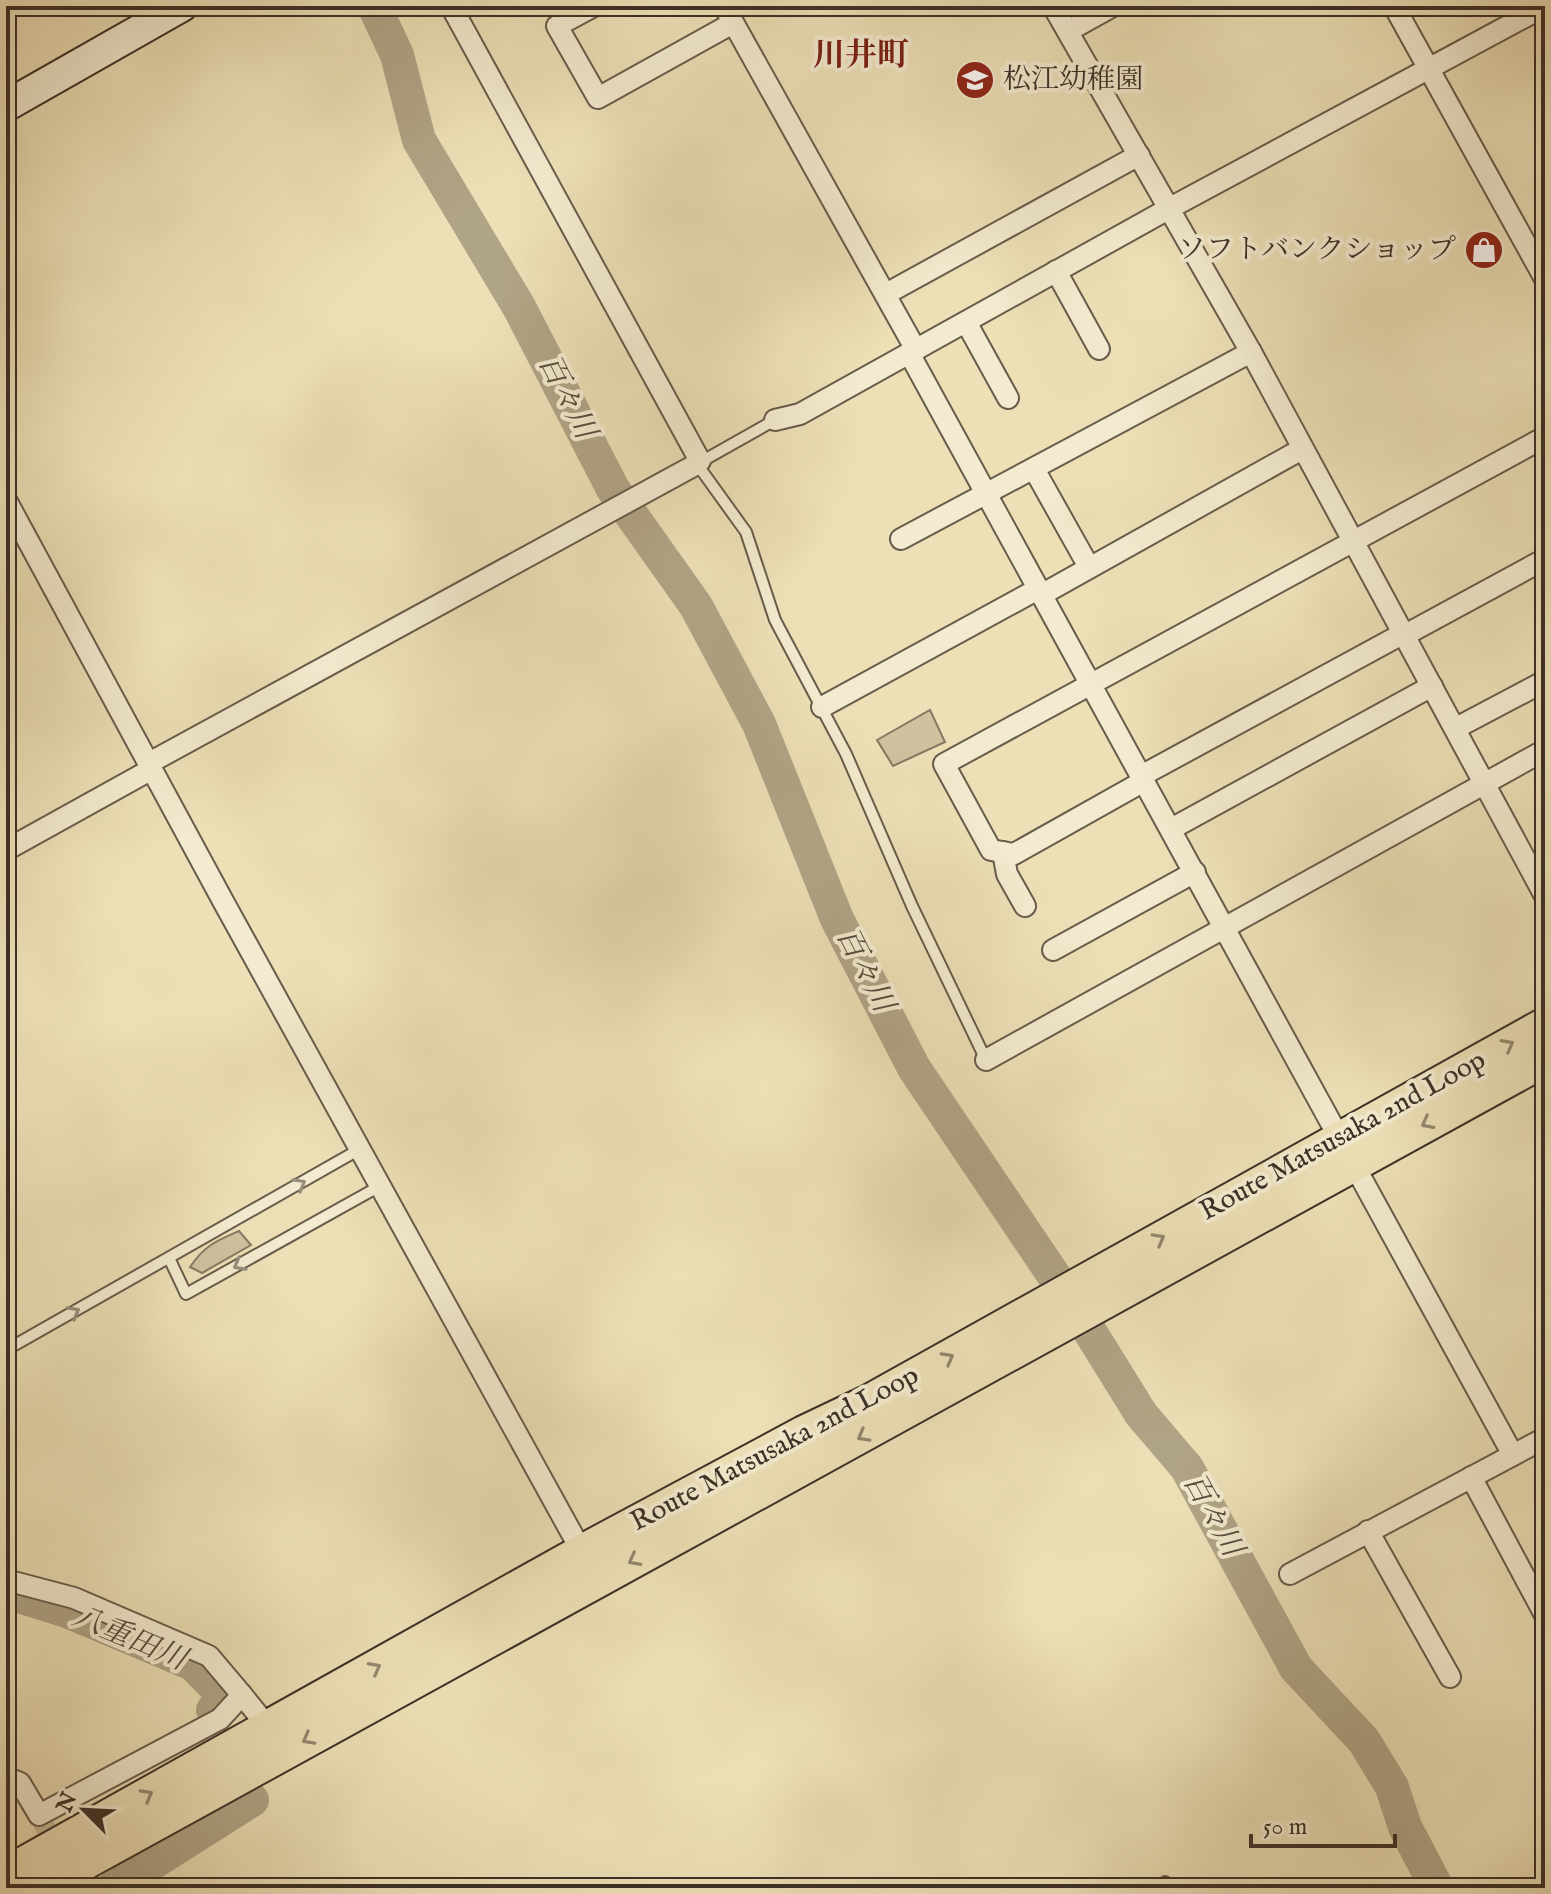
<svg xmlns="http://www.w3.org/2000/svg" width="1551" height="1894" viewBox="0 0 1551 1894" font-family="'IM FELL English','Noto Serif JP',serif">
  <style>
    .green { fill: #cfc29f; stroke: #857963; stroke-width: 2 }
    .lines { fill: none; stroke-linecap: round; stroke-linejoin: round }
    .river { stroke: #b0a486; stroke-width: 34 }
    .street-tunnel { stroke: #c9bd9a; stroke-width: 20; stroke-dasharray: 20 10; stroke-linecap: butt }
    .lane-casing { stroke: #685c4b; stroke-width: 14 }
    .street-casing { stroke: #685c4b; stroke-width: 24 }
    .secondary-casing { stroke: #3b3027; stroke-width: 34 }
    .primary-casing { stroke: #3b3027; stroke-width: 38 }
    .lane { stroke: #f3ebd0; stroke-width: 10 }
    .street { stroke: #f3ebd0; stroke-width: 20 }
    .secondary { stroke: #f3ebd0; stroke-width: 30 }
    .primary { stroke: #ede0b7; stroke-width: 34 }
    .oneway { stroke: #94886f }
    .oneway2 { stroke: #978e7c }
    .labels { text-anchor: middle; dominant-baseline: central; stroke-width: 8; stroke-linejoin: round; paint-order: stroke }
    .poi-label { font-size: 28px; fill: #3b3027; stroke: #f3ebd0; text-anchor: start }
    .street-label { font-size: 28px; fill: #3b3027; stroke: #f3ebd0 }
    .water-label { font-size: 30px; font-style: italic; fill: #584d3f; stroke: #f3ebd0 }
    .quarter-label { font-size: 32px; font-weight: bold; fill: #7a1f14; stroke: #f3ebd0 }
  </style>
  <rect width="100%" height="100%" fill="#ede0b7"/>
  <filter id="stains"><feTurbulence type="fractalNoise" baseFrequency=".0025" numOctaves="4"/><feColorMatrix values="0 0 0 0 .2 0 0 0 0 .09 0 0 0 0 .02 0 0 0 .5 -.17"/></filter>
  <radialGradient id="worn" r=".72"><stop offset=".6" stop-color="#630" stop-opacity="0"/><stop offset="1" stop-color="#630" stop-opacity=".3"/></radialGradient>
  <g class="green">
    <polygon points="930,710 945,742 893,766 877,740"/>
    <path d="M239 1231 251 1245 202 1273 190 1267C205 1245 216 1241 239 1231Z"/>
  </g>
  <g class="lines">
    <g class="river">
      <polyline points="374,6 397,55 419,140 519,307 613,489 696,606 759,724 837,919 914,1068 1071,1301 1141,1414 1187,1468 1296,1668 1364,1741 1392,1787 1405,1827 1437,1888"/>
      <polyline points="6,1592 67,1611 193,1664 224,1696 213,1710"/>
      <polyline points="113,1888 252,1800"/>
    </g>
    <polyline class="street-tunnel" points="39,1815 76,1888"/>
    <g class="lane-casing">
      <g id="lane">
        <polyline points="775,420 697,464 746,532 775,620 846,754 912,906 986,1060"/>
        <polyline points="169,1258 186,1294 380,1186"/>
        <polyline points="6,1350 360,1149"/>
        <polyline points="1165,1882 1168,1888"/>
      </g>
    </g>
    <g class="street-casing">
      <g id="street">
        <polyline points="451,6 700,461"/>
        <polyline points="594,6 557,26 598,98 733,23"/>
        <polyline points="724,6 916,350"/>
        <polyline points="1053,6 1251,352 1545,896"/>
        <polyline points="1394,6 1545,279"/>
        <polyline points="1068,31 1113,6"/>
        <polyline points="1056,271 1099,349"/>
        <polyline points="895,289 1139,155"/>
        <polyline points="966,322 1008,398"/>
        <polyline points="909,353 1513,1455"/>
        <polyline points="775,420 800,414 1170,208 1545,6"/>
        <polyline points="1034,469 1089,567"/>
        <polyline points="6,500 223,901 582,1552"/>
        <polyline points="901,539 1251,352"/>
        <polyline points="1041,595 1302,449"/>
        <polyline points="1405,635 1545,559"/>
        <polyline points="822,707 1038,589"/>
        <polyline points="1456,728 1545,681"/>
        <polyline points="149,763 697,464"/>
        <polyline points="1141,776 1404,633"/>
        <polyline points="1144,781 1014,854 991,850 944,764 1545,437"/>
        <polyline points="1171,829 1432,686"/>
        <polyline points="6,850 152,769"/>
        <polyline points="1003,852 1007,874 1025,906"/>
        <polyline points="1053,950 1195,872"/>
        <polyline points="986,1060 1545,750"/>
        <polyline points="1471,1477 1545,1615"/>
        <polyline points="1368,1531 1450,1677"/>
        <polyline points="1290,1574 1545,1438"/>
        <polyline points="6,1580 74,1598 209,1656 242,1695"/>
        <polyline points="6,1777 20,1783 39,1815 220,1719 242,1695 268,1727"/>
      </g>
    </g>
    <g class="secondary-casing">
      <polyline id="secondary" points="6,106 182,6"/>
    </g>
    <g class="primary-casing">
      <g id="primary">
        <polyline points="6,1874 582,1552 804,1433 867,1403 1545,1025"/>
        <polyline points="38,1888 1545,1059"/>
      </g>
    </g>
    <use href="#lane" class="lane"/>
    <use href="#street" class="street"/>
    <use href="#secondary" class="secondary"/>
    <use href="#primary" class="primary"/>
  </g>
  <defs><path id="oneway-chevron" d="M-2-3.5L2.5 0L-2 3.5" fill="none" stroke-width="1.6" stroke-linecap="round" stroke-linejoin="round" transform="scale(2)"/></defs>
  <g class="oneway">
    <use href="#oneway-chevron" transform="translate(1508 1045) rotate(-28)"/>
    <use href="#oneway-chevron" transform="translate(1427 1123) rotate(152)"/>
    <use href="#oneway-chevron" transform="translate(1159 1239) rotate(-29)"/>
    <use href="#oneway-chevron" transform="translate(948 1358) rotate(-29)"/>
    <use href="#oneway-chevron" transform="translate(863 1436) rotate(151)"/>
    <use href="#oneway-chevron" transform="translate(634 1560) rotate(152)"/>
    <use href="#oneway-chevron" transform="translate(375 1668) rotate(-28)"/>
    <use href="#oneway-chevron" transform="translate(308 1739) rotate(151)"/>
    <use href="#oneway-chevron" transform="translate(147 1795) rotate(-29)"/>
  </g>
  <g class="oneway2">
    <use href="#oneway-chevron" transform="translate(300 1184) rotate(-30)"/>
    <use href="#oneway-chevron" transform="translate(239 1265) rotate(151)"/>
    <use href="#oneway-chevron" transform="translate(74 1312) rotate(-29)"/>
  </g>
  <defs>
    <g id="school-disc" transform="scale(2)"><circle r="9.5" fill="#8f2418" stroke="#f3ebd0"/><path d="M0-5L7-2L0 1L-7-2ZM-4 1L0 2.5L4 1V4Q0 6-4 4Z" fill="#fff"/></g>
    <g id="shop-disc" transform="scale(2)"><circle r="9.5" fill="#8f2418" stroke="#f3ebd0"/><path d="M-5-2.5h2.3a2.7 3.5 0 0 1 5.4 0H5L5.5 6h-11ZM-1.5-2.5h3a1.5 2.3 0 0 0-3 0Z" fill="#fff"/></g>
  </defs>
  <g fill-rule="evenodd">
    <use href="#school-disc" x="975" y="80"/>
    <use href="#shop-disc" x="1484" y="250"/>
  </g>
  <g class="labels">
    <g class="poi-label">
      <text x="1003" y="80">松江幼稚園</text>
      <text x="1456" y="250" text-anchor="end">ソフトバンクショップ</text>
    </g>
    <g class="street-label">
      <text transform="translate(1343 1136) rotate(-29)">Route Matsusaka 2nd Loop</text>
      <text transform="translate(775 1449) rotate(-28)">Route Matsusaka 2nd Loop</text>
    </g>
    <g class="water-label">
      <text transform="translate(566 397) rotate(63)">百々川</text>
      <text transform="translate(864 970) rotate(63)">百々川</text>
      <text transform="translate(1212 1515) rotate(61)">百々川</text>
      <text transform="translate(129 1639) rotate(23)">八重田川</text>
    </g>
    <g class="quarter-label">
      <text x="861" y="56">川井町</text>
    </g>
  </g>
  <rect width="1551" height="1894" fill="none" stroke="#ede0b7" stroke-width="32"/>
  <rect x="8" y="8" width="1535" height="1878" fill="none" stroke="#3b3027" stroke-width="4"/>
  <rect x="16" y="16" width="1519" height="1862" fill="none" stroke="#3b3027" stroke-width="2"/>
  <g transform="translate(84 1810) rotate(294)" stroke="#f3ebd0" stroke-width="6" paint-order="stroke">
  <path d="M0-6L14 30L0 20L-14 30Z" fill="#3b3027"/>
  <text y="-12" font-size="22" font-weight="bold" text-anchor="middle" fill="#3b3027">N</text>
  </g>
  <path d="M1251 1834v12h144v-12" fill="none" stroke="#3b3027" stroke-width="4"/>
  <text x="1263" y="1834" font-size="24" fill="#3b3027" stroke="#f3ebd0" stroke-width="6" paint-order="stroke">50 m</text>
  <rect width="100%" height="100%" filter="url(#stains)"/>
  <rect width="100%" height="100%" fill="url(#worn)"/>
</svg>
